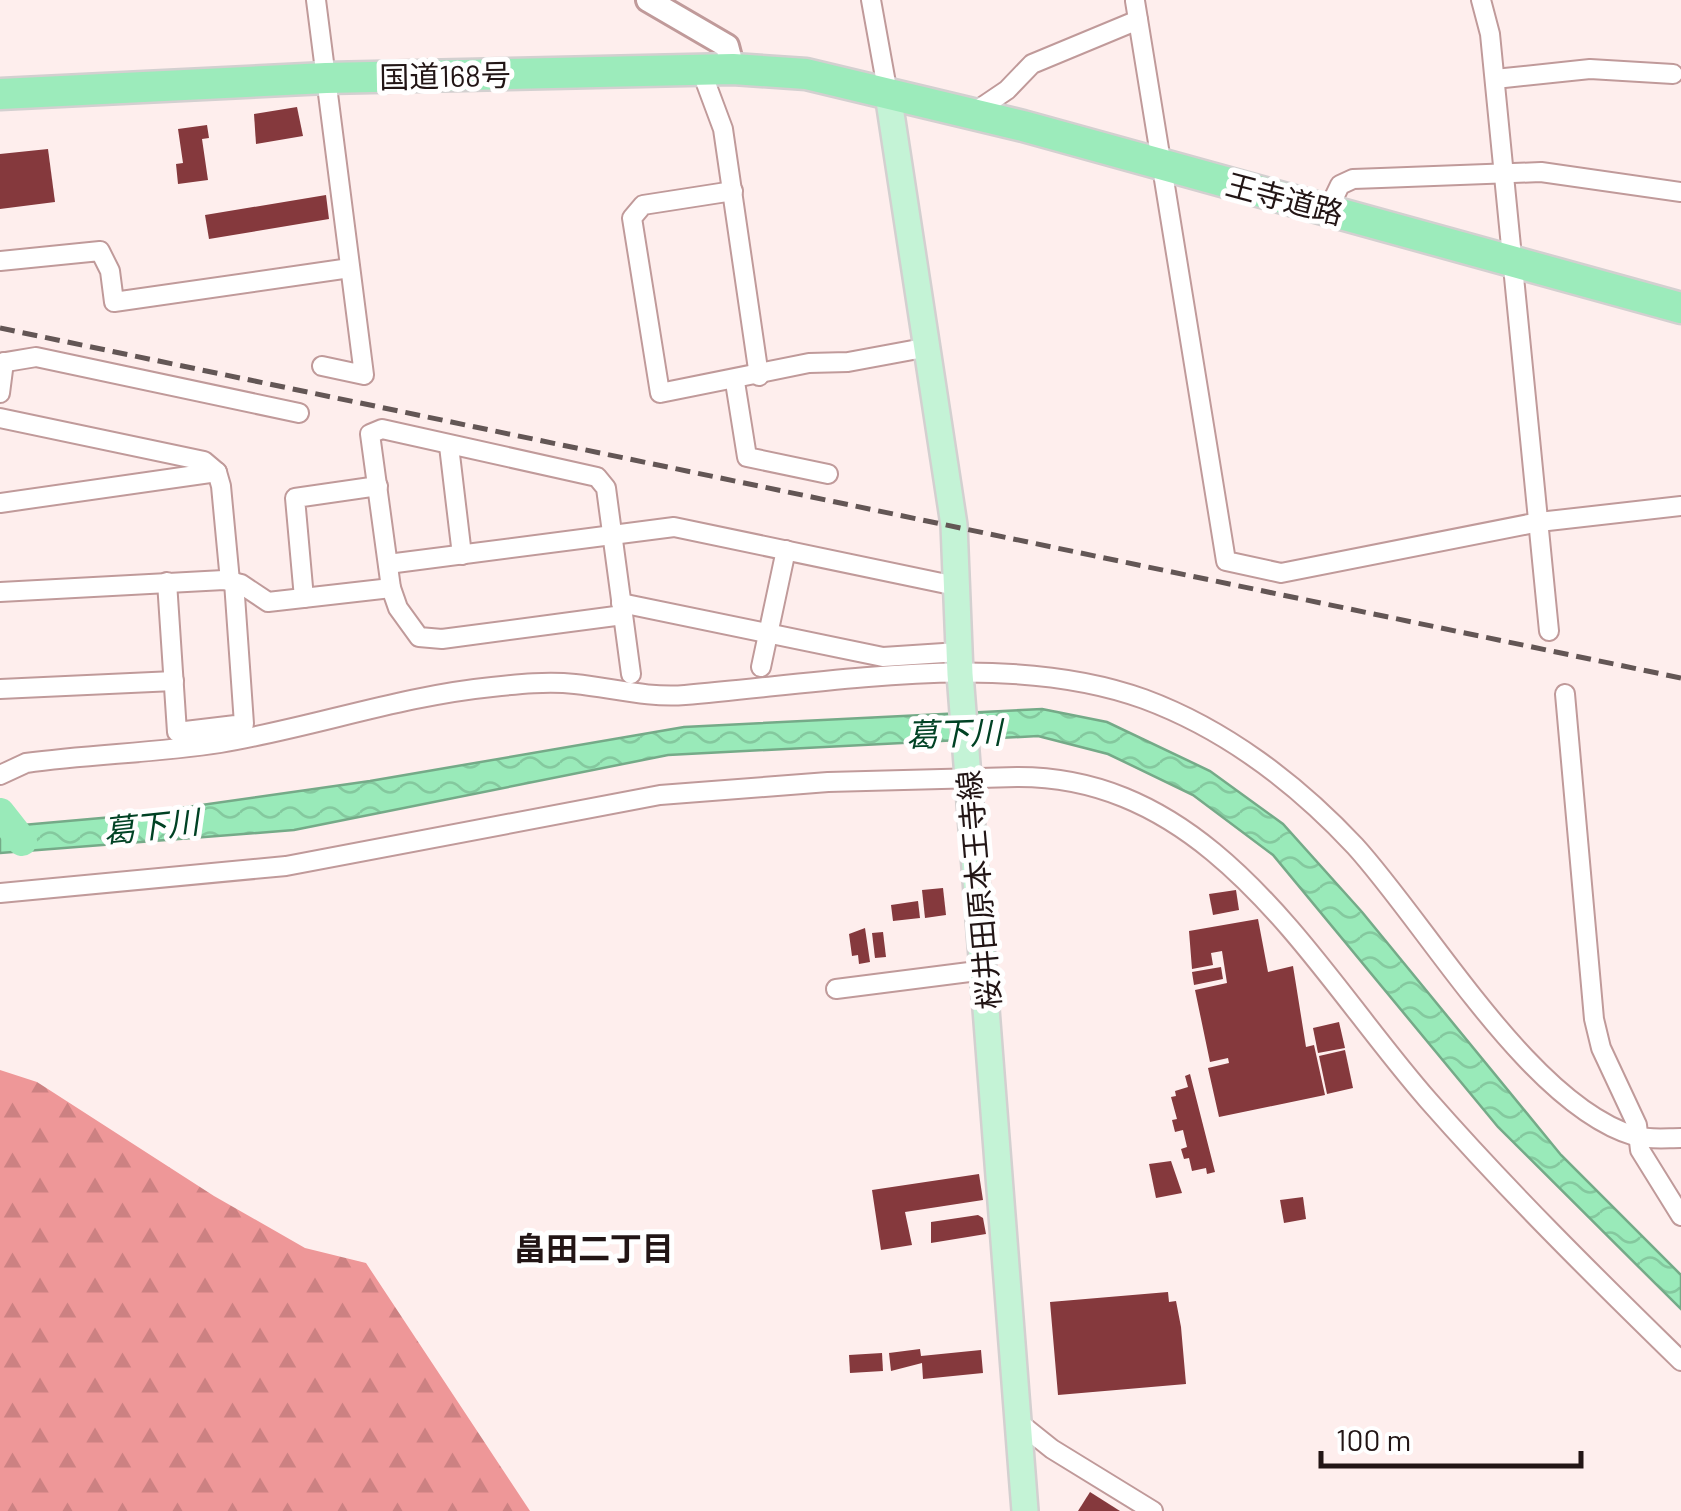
<svg xmlns="http://www.w3.org/2000/svg" width="1681" height="1511" viewBox="0 0 1681 1511" font-family="Barlow,'Noto Sans JP',sans-serif">
  <style>
    .forest { fill: url(#forest-firs) }
    .water { fill: url(#water-waves); stroke: #75aa88; stroke-width: 2.5 }
    .lines { fill: none; stroke-linecap: round; stroke-linejoin: round }
    .river { stroke: #99eab9; stroke-width: 30 }
    .building { fill: #85393d }
    .street-casing { stroke: #c09a9a; stroke-width: 22 }
    .secondary-casing { stroke: #c09a9a; stroke-width: 28 }
    .primary-casing { stroke: #d3d0d0; stroke-width: 30 }
    .highway-casing { stroke: #d3d0d0; stroke-width: 35 }
    .street { stroke: #fff; stroke-width: 18 }
    .secondary { stroke: #fff; stroke-width: 22 }
    .primary { stroke: #c4f3d6; stroke-width: 25 }
    .highway { stroke: #9cebbb; stroke-width: 30 }
    .rail { stroke: #635655; stroke-width: 5; stroke-dasharray: 15 8; stroke-linecap: butt }
    .labels { text-anchor: middle; dominant-baseline: central; stroke-width: 10; stroke-linejoin: round; paint-order: stroke }
    .street-label { font-size: 30px; fill: #221515; stroke: #fff }
    .water-label { font-size: 32px; font-style: italic; fill: #004224; stroke: #fff }
    .neighbourhood-label { font-size: 32px; font-weight: bold; fill: #221515; stroke: #fff }
  </style>
  <defs>
    <pattern id="forest-firs" width="22" height="20" patternUnits="userSpaceOnUse" patternTransform="scale(2.5)"><rect width="22" height="20" fill="#ee9798"/><path d="M5 1l3.5 6h-7zM16 11l3.5 6h-7z" fill="#cc8182"/></pattern>
    <pattern id="water-waves" width="16" height="10" patternUnits="userSpaceOnUse" patternTransform="scale(2.5)"><rect width="16" height="10" fill="#99eab9"/><path d="M0 5q4-4 8 0t8 0" fill="none" stroke="#84c89e"/></pattern>
  </defs>
  <rect width="100%" height="100%" fill="#feeeed"/>
  <polygon class="forest" points="0,1070 37,1082 214,1196 305,1248 366,1263 530,1511 0,1511"/>
  <polygon class="water" points="1042,709 1107,722 1210,771 1283,824 1362,912 1561,1155 1681,1275 1681,1309 1498,1127 1273,855 1193,795 1108,754 1038,736 668,755 294,830 0,853 0,827 124,816 370,781 684,727"/>
  <g class="lines">
    <polyline class="river" points="0,813 22,841"/>
  </g>
  <g class="building">
    <polygon points="297,107 303,136 256,144 254,114"/>
    <polygon points="207,125 209,138 202,139 208,180 178,184 176,164 183,163 178,129"/>
    <polygon points="48,149 55,202 0,209 0,154"/>
    <polygon points="326,195 329,219 209,239 205,215"/>
    <polygon points="943,888 946,915 925,918 922,890"/>
    <polygon points="1236,890 1239,910 1213,915 1209,894"/>
    <polygon points="918,901 920,918 893,921 891,905"/>
    <polygon points="1258,919 1268,972 1293,966 1306,1047 1314,1045 1325,1095 1219,1117 1208,1068 1229,1063 1228,1058 1210,1062 1195,990 1227,983 1222,951 1211,953 1213,965 1192,969 1189,931"/>
    <polygon points="865,928 870,962 859,964 858,955 852,956 849,934"/>
    <polygon points="883,932 886,957 875,958 872,933"/>
    <polygon points="1221,967 1223,979 1194,985 1192,972"/>
    <polygon points="1339,1022 1345,1048 1318,1053 1313,1028"/>
    <polygon points="1345,1050 1353,1088 1327,1094 1319,1056"/>
    <polygon points="1190,1074 1215,1172 1207,1174 1206,1168 1192,1171 1189,1158 1184,1159 1181,1149 1187,1147 1183,1130 1175,1132 1172,1120 1177,1119 1171,1097 1176,1096 1175,1091 1188,1087 1185,1076"/>
    <polygon points="1171,1161 1182,1193 1156,1198 1149,1164"/>
    <polygon points="979,1174 983,1200 905,1212 912,1245 881,1250 872,1190"/>
    <polygon points="1303,1197 1306,1219 1284,1223 1280,1200"/>
    <polygon points="978,1215 983,1218 986,1234 931,1243 931,1222"/>
    <polygon points="1168,1292 1169,1302 1176,1301 1181,1327 1186,1384 1058,1395 1050,1302"/>
    <polygon points="920,1349 921,1356 981,1350 983,1373 923,1379 922,1363 891,1371 889,1353"/>
    <polygon points="882,1353 883,1371 850,1373 849,1355"/>
    <polygon points="1090,1492 1120,1511 1078,1511"/>
  </g>
  <g class="lines">
    <g class="street-casing">
      <g id="street">
        <polyline points="316,0 364,375 322,366"/>
        <polyline points="871,0 888,94"/>
        <polyline points="1481,0 1490,34 1549,631"/>
        <polyline points="1135,1 1226,561 1281,573 1539,522 1681,506"/>
        <polyline points="701,70 723,129 759,376"/>
        <polyline points="1495,79 1590,69 1673,74"/>
        <polyline points="973,113 1007,90 1032,64 1138,20"/>
        <polyline points="733,191 643,205 632,218 660,393 809,363 848,362 929,347"/>
        <polyline points="1328,210 1340,185 1353,179 1381,178 1541,172 1681,192"/>
        <polyline points="0,261 100,251 110,271 114,302 350,268"/>
        <polyline points="0,363 36,357 299,413"/>
        <polyline points="735,382 747,457 828,474"/>
        <polyline points="0,393 4,362"/>
        <polyline points="0,418 204,461 217,472 221,486 230,581"/>
        <polyline points="449,446 462,555"/>
        <polyline points="0,503 217,472"/>
        <polyline points="388,564 674,527 956,586"/>
        <polyline points="167,582 177,732 244,724 234,582"/>
        <polyline points="0,592 224,580 241,584 268,602 391,588"/>
        <polyline points="304,598 295,498 378,486"/>
        <polyline points="621,603 883,657 959,652"/>
        <polyline points="623,615 442,639 419,637 398,608 391,588 370,434 382,429 597,477 606,488 631,674"/>
        <polyline points="761,667 786,550"/>
        <polyline points="0,689 174,681"/>
        <polyline points="1565,694 1594,1019 1601,1048 1637,1125 1640,1150 1681,1216"/>
        <path d="M0 775 26 763C91 754 156 753 220 743 311 728 400 696 492 687 519 684 548 681 575 684 613 688 647 698 685 695 829 683 1006 649 1144 699 1225 729 1297 784 1355 846 1428 926 1531 1106 1635 1136 1650 1140 1666 1138 1681 1138"/>
        <path d="M0 893 286 866 660 795 828 782 1017 777C1215 776 1314 970 1428 1100 1508 1191 1594 1276 1681 1361"/>
        <polyline points="836,989 985,970"/>
        <polyline points="1017,1421 1052,1449 1153,1511"/>
      </g>
    </g>
    <g class="secondary-casing">
      <polyline id="secondary" points="648,0 727,46 733,69"/>
    </g>
    <g class="primary-casing">
      <polyline id="primary" points="888,94 954,525 960,674 1025,1511"/>
    </g>
    <g class="highway-casing">
      <polyline id="highway" points="0,94 326,78 733,69 806,74 1023,126 1681,308"/>
    </g>
    <use href="#street" class="street"/>
    <use href="#secondary" class="secondary"/>
    <use href="#primary" class="primary"/>
    <use href="#highway" class="highway"/>
    <polyline class="rail" points="0,328 1681,678"/>
  </g>
  <g class="labels">
    <g class="street-label">
      <text transform="translate(445 75) rotate(-1)">国道168号</text>
      <text transform="translate(1285 198) rotate(15)">王寺道路</text>
      <text transform="translate(978 890) rotate(-95)">桜井田原本王寺線</text>
    </g>
    <g class="water-label">
      <text transform="translate(954 732) rotate(-2)">葛下川</text>
      <text transform="translate(151 825) rotate(-6)">葛下川</text>
    </g>
    <g class="neighbourhood-label">
      <text x="594" y="1247">畠田二丁目</text>
    </g>
  </g>
  <path d="M1321 1451v15h260v-15" fill="none" stroke="#221515" stroke-width="5"/>
  <text x="1336" y="1451" font-size="30" fill="#221515" stroke="#ffffff" stroke-width="8" paint-order="stroke">100 m</text>
</svg>
